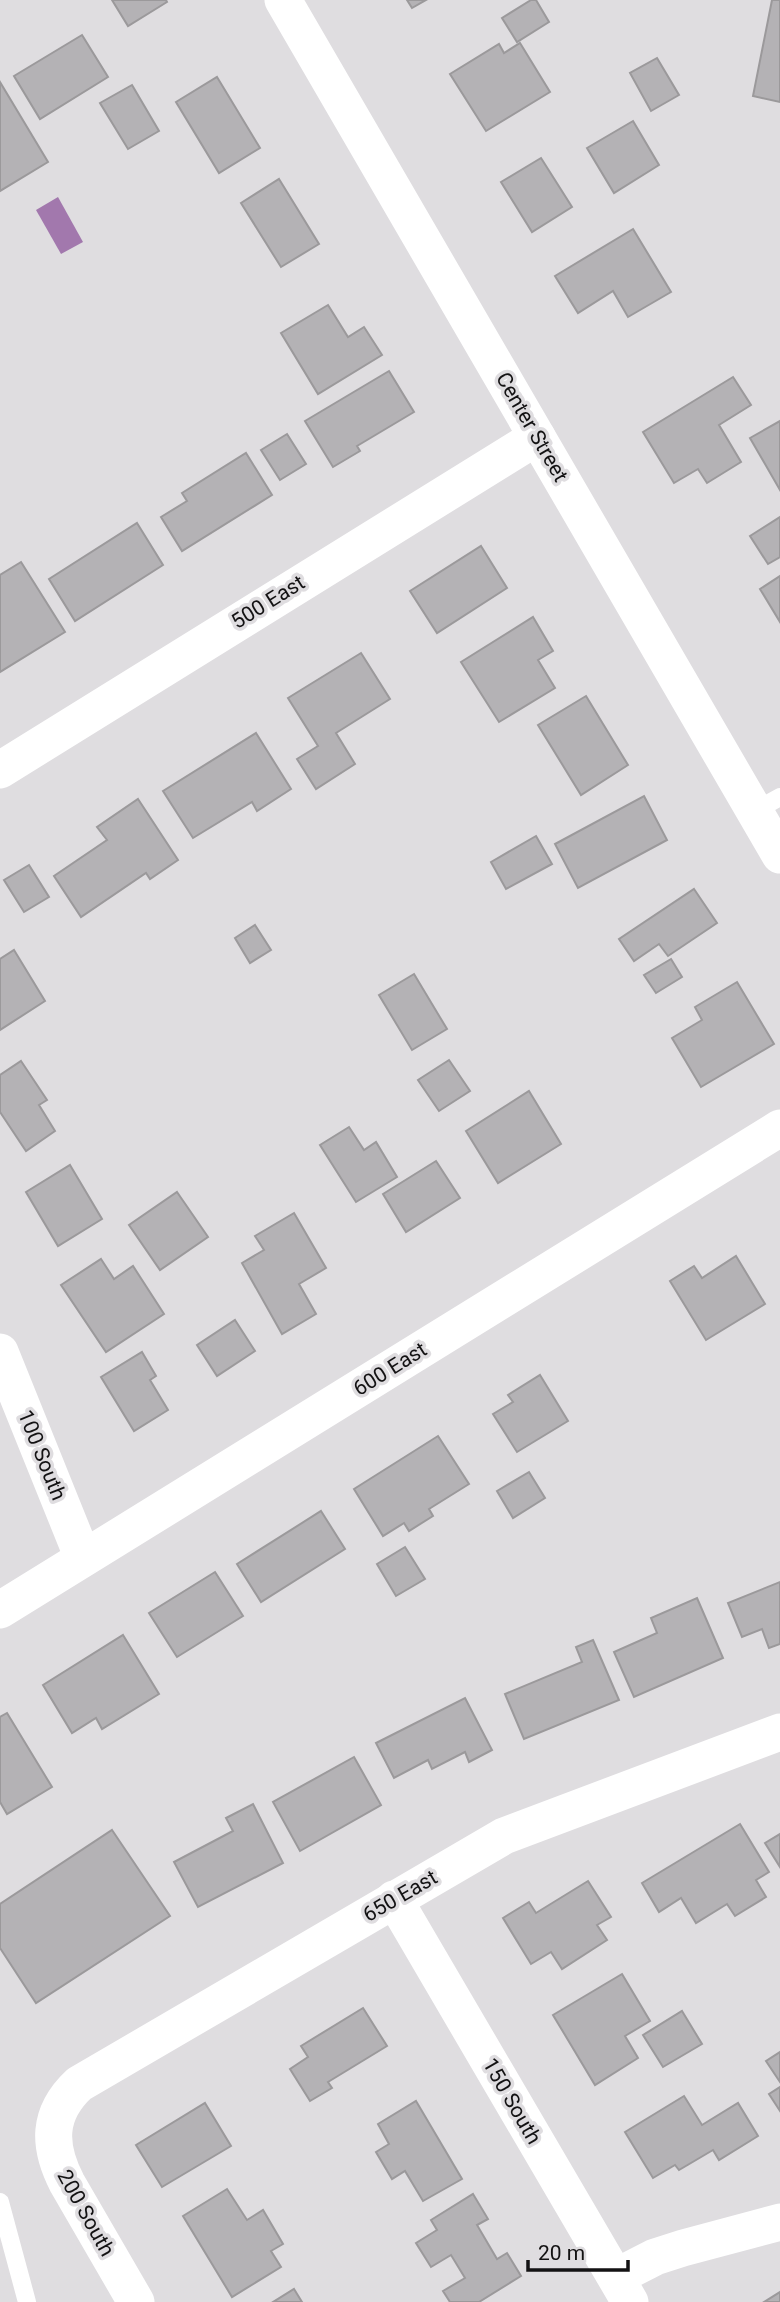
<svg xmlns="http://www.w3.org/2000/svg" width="780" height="2302" viewBox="0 0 780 2302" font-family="Roboto,sans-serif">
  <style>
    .water { fill: #a278ad }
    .building { fill: #b4b2b5; stroke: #9b999b; stroke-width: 2 }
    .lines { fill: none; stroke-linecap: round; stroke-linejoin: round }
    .service { stroke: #fff; stroke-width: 18 }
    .minor { stroke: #fff; stroke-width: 37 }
    .labels { text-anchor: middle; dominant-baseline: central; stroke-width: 7; stroke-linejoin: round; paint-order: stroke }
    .street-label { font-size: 21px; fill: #131213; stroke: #dfdde0 }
  </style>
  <rect width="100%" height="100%" fill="#dfdde0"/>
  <polygon class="water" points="58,197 83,242 61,254 36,210"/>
  <g class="building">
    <polygon points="112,0 166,0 167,2 128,26"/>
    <polygon points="407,0 426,0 412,8"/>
    <polygon points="531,0 536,0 549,22 517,42 502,18"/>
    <polygon points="772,0 780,0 780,102 753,96"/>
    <polygon points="82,35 108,77 40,119 14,76"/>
    <polygon points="520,43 550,92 486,131 450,74 499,44 504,53"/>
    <polygon points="657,58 679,95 651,111 630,73"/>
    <polygon points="217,77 260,148 219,173 176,102"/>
    <polygon points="0,82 48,162 0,191"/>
    <polygon points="132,85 159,131 128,149 100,103"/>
    <polygon points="633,121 659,165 614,193 587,148"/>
    <polygon points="541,158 572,207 532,232 501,182"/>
    <polygon points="279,179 319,244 281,267 241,203"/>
    <polygon points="633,229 671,292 628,317 613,291 578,313 555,276"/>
    <polygon points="328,305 348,337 364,327 382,355 318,394 281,333"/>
    <polygon points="389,371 414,412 357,446 360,451 333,467 305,421"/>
    <polygon points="733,377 751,405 719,425 741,462 707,483 698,469 674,483 643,432"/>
    <polygon points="780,421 780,490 750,438"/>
    <polygon points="287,434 306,464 280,480 261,450"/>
    <polygon points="246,453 272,495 182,551 161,517 187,501 182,493"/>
    <polygon points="780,517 780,557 768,564 750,536"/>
    <polygon points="137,523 163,565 75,621 49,579"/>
    <polygon points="481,546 507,588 437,633 410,591"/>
    <polygon points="21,562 65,632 0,672 0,575"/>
    <polygon points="780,576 780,622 760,589"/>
    <polygon points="533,617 553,651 538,660 555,688 499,722 461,662"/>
    <polygon points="361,653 390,699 336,733 355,764 316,789 297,759 318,746 288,698"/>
    <polygon points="586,696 628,765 581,795 538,725"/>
    <polygon points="256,733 291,789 257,811 252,802 193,838 163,791"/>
    <polygon points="644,796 667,840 578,888 555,844"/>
    <polygon points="138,799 178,860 150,879 146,873 81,917 54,876 107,840 97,827"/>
    <polygon points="536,836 552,864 506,889 491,862"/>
    <polygon points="29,865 49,897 24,912 4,880"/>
    <polygon points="694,889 717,923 668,956 659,944 634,961 619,939"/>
    <polygon points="255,925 271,950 250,963 235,938"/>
    <polygon points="14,950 45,1001 0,1030 0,959"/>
    <polygon points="671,959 682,977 656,993 644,975"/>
    <polygon points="414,974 447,1029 412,1050 379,995"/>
    <polygon points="737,982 774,1044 701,1087 672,1038 702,1020 695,1007"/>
    <polygon points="449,1060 470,1091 439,1111 418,1080"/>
    <polygon points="21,1061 47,1100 39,1105 55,1131 26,1151 0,1112 0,1075"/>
    <polygon points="529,1091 561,1144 498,1183 466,1131"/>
    <polygon points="349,1127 364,1150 376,1142 397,1177 356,1202 320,1145"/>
    <polygon points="436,1161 460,1198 406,1232 383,1194"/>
    <polygon points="70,1165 102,1219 58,1246 26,1192"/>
    <polygon points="177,1192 208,1237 160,1270 129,1225"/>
    <polygon points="294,1213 326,1268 299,1284 316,1314 282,1334 242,1263 264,1250 255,1236"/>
    <polygon points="736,1256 765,1304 706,1340 670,1281 694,1266 702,1278"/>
    <polygon points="101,1259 114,1279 133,1266 164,1314 106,1352 61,1285"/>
    <polygon points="235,1320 255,1351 217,1376 197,1345"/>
    <polygon points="142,1352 156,1376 150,1380 168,1410 134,1431 101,1377"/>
    <polygon points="540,1375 568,1421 517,1452 493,1414 513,1402 508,1395"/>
    <polygon points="438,1436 469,1484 429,1509 433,1516 409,1531 404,1523 383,1536 354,1489"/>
    <polygon points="529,1472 545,1498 513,1518 497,1491"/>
    <polygon points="321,1511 345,1549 261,1602 237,1564"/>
    <polygon points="405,1547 425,1579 396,1596 377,1564"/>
    <polygon points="215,1572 243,1616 177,1657 149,1613"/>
    <polygon points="780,1582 780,1644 769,1648 762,1629 742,1637 728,1603"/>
    <polygon points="697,1598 723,1658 634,1697 614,1652 657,1633 651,1618"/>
    <polygon points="123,1635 159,1694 102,1729 96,1718 72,1733 43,1685"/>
    <polygon points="593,1640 619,1700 524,1739 505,1694 582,1662 576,1647"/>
    <polygon points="465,1698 492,1750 469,1762 465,1752 432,1769 428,1760 394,1778 376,1743"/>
    <polygon points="7,1713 52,1787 7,1814 0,1802 0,1717"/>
    <polygon points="354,1757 381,1805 300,1851 273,1802"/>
    <polygon points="253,1804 283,1863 198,1907 174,1862 233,1831 226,1818"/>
    <polygon points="740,1824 769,1872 756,1880 766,1897 735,1916 727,1904 696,1923 681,1898 659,1912 642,1883"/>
    <polygon points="112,1830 170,1916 36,2003 0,1948 0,1904"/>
    <polygon points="780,1834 780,1867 765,1843"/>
    <polygon points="588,1881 611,1917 597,1925 607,1940 562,1969 551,1952 531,1964 503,1918 529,1902 536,1913"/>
    <polygon points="622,1974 650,2021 625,2036 638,2058 595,2085 553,2015"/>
    <polygon points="363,2008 387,2046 328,2082 332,2088 310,2101 290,2069 308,2057 301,2046"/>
    <polygon points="682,2011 702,2044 663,2067 643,2035"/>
    <polygon points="780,2052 780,2082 766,2061"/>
    <polygon points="780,2087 780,2111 769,2094"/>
    <polygon points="684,2096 702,2125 738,2103 758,2136 719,2160 713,2150 679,2170 675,2165 653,2178 625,2132"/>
    <polygon points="416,2101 462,2179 423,2201 405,2171 392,2179 376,2152 389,2144 378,2124"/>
    <polygon points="205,2103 231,2146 162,2187 136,2145"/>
    <polygon points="227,2189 247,2220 263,2210 283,2244 271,2251 281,2267 232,2297 183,2216"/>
    <polygon points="473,2194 488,2219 477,2225 497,2259 507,2253 521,2276 479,2302 450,2302 443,2291 465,2278 451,2255 431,2267 416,2243 437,2230 431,2220"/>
    <polygon points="294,2289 302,2302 273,2302"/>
    <polygon points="780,2292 780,2302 764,2302"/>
  </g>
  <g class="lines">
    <g class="service">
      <polyline points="755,811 780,797"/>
      <polyline points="0,2202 27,2302"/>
    </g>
    <g class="minor">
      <polyline points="283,0 780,855"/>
      <polyline points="0,770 537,437"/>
      <polyline points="0,1352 83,1558"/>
      <polyline points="0,1610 780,1128"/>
      <polyline points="394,1899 630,2302"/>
      <polyline points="616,2277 655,2257 683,2248 780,2222"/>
      <path d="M136 2302 67 2183C48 2146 47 2114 79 2084L504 1836 780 1732"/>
    </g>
  </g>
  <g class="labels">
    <g class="street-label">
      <text transform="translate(532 427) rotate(60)">Center Street</text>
      <text transform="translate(268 602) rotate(-32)">500 East</text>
      <text transform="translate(390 1369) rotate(-32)">600 East</text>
      <text transform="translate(42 1455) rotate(68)">100 South</text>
      <text transform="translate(400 1896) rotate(-30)">650 East</text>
      <text transform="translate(512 2101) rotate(60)">150 South</text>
      <text transform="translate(86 2213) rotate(61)">200 South</text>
    </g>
  </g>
  <path d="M528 2260v10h100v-10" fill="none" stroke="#131213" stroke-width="3.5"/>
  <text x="538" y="2260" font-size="21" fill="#131213" stroke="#dfdde0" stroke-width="5" paint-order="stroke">20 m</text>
</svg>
